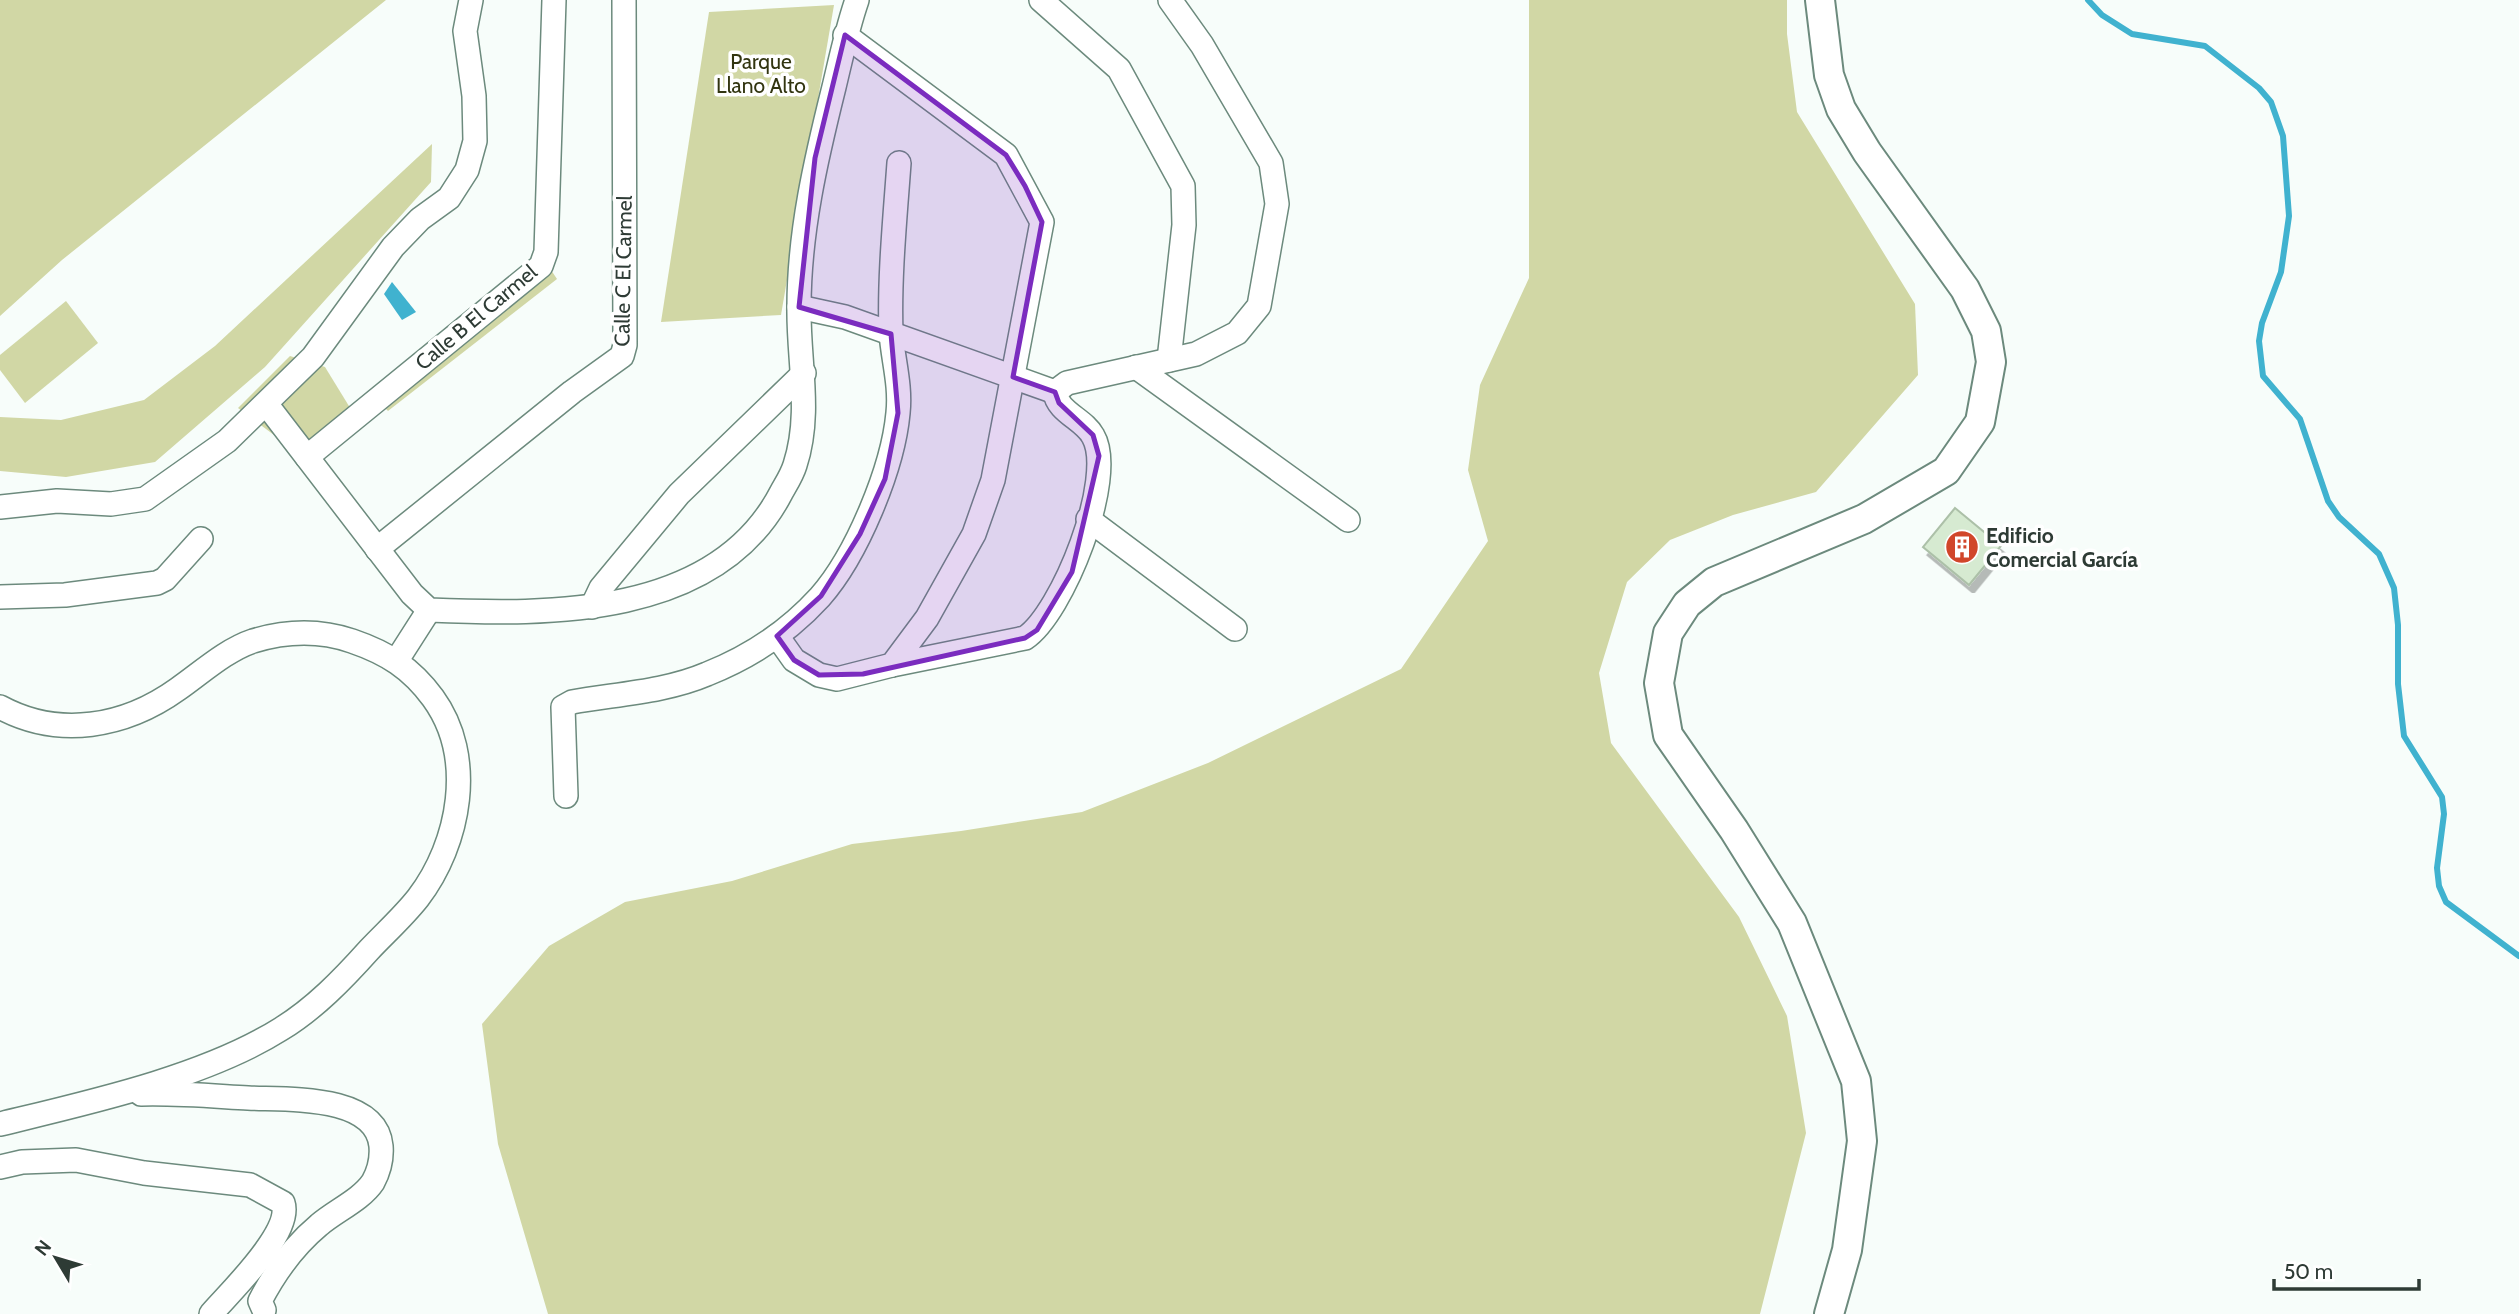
<svg xmlns="http://www.w3.org/2000/svg" width="2519" height="1314" viewBox="0 0 2519 1314" font-family="Cabin,sans-serif">
  <style>
    .green { fill: #d1d7a5 }
    .water { fill: #40b2cf }
    .lines { fill: none; stroke-linecap: round; stroke-linejoin: round }
    .stream { stroke: #40b2cf; stroke-width: 6 }
    .building { fill: #d6ead1; stroke: #acc0a8; stroke-width: 2; filter: url(#shadow) }
    .minor-casing { stroke: #6c8a7d; stroke-width: 26 }
    .tertiary-casing { stroke: #6c8a7d; stroke-width: 32 }
    .minor { stroke: #fff; stroke-width: 23 }
    .tertiary { stroke: #fff; stroke-width: 28 }
    .marked { fill: #7b2cbf; fill-opacity: 0.2; stroke: #7b2cbf; stroke-width: 5; stroke-linejoin: round }
    .labels { text-anchor: middle; dominant-baseline: central; stroke-width: 7; stroke-linejoin: round; paint-order: stroke }
    .park-label { font-size: 21px; fill: #323510; stroke: #fff }
    .street-label { font-size: 21px; fill: #2e3b35; stroke: #fff }
    .poi-label { font-size: 21px; font-weight: bold; fill: #2e3b35; stroke: #fff; text-anchor: start }
  </style>
  <defs>
    <filter id="shadow"><feDropShadow dx="4.5" dy="8" stdDeviation="0" flood-color="#0004"/></filter>
  </defs>
  <rect width="100%" height="100%" fill="#f7fdfa"/>
  <g class="green">
    <polygon points="0,0 386,0 62,260 0,316"/>
    <polygon points="1529,0 1787,0 1787,34 1797,112 1915,304 1918,375 1816,492 1733,515 1670,540 1627,582 1599,673 1611,743 1739,917 1787,1016 1806,1133 1760,1314 548,1314 498,1144 482,1024 549,946 625,902 732,881 852,844 961,831 1082,812 1208,763 1401,669 1488,541 1468,470 1480,385 1529,278"/>
    <polygon points="834,5 781,315 661,322 709,12"/>
    <polygon points="432,144 431,182 265,367 155,462 66,477 0,471 0,417 61,420 144,400 215,346"/>
    <polygon points="541,255 557,279 388,411 369,392"/>
    <polygon points="66,301 98,343 25,403 0,370 0,355"/>
    <polygon points="290,356 325,367 352,411 302,456 238,408"/>
  </g>
  <polygon class="water" points="392,282 416,312 402,320 384,294"/>
  <g class="lines">
    <polyline class="stream" points="2088,0 2102,15 2132,34 2205,46 2259,88 2271,102 2283,136 2289,216 2281,272 2262,323 2259,341 2263,376 2300,419 2328,501 2339,517 2379,554 2394,588 2398,625 2398,684 2404,736 2442,797 2444,814 2437,868 2439,886 2446,902 2519,956"/>
  </g>
  <polygon class="building" points="1955,508 2001,546 1969,585 1923,547"/>
  <g class="lines">
    <g class="minor-casing">
      <g id="minor">
        <polyline points="1041,0 1119,69 1183,186 1184,225 1169,360"/>
        <polyline points="799,307 845,317 1055,392 1067,383 1196,354 1237,333 1259,306 1277,204 1271,163 1202,45 1170,0"/>
        <polyline points="1136,367 1348,520"/>
        <path d="M267 405 412 594 429 610C549 615 716 618 781 493 786 484 792 475 795 465 812 413 798 360 799 307 799 232 816 159 834 87 841 58 847 29 857 0"/>
        <polyline points="307,457 541,266 546,252 554,0"/>
        <polyline points="0,507 57,501 111,504 145,499 227,441 313,357 393,247 420,219 449,198 467,170 475,141 474,96 465,31 471,0"/>
        <polyline points="1088,519 1235,629"/>
        <polyline points="377,549 572,392 622,356 625,345 624,0"/>
        <polyline points="0,597 65,595 157,583 165,579 201,539"/>
        <polyline points="592,607 601,588 679,494 804,373"/>
        <polyline points="777,636 794,660 819,675 837,679 892,665 927,618 974,534 993,480 1042,222 1006,155 845,35"/>
        <polyline points="397,660 429,610"/>
        <path d="M892 665 1025 638C1062 614 1117 477 1093 436 1084 419 1057 412 1055 392"/>
        <path d="M0 707C59 739 125 727 178 689 201 673 226 650 253 641 286 631 320 630 352 641 387 653 411 668 433 698 476 757 460 843 418 898 403 917 385 933 369 950 343 979 314 1009 281 1029 205 1077 87 1103 0 1124"/>
        <path d="M566 796 563 707 572 702C616 694 665 692 707 674 750 657 789 631 820 597 857 555 893 468 898 413 901 385 893 360 891 333 889 279 895 218 899 163"/>
        <path d="M141 1094C177 1093 212 1096 248 1098 286 1100 376 1094 381 1146 382 1158 379 1171 373 1182 361 1200 335 1211 319 1225 295 1245 274 1274 260 1301L264 1310"/>
        <path d="M0 1167 22 1162 76 1160 144 1173 250 1185 283 1203C293 1232 230 1292 211 1314"/>
      </g>
    </g>
    <g class="tertiary-casing">
      <polyline id="tertiary" points="1820,0 1829,75 1841,109 1867,152 1965,289 1986,331 1991,362 1980,422 1946,471 1864,519 1714,582 1687,604 1668,633 1659,683 1668,735 1734,830 1792,923 1856,1081 1862,1141 1847,1250 1829,1314"/>
    </g>
    <use href="#minor" class="minor"/>
    <use href="#tertiary" class="tertiary"/>
  </g>
  <path class="marked" d="M845 35 1006 155 1025 186 1042 222 1013 377 1055 392 1059 403 1093 435 1099 456 1072 572 1037 630 1025 638 863 674 819 675 794 660 777 636 821 596 860 534 885 479 898 413 891 334 799 307 815 158Z"/>
  <defs>
    <g id="building-disc" transform="scale(1.75)"><circle r="9.5" fill="#d1462a" stroke="#fff"/><path d="M-4-6H4V6H1V3H-1V6H-4ZM-2.5-4.3h1.7v1.8h-1.7ZM.8-4.3h1.7v1.8H.8ZM-2.5-1h1.7V.8h-1.7ZM.8-1h1.7V.8H.8Z" fill="#fff"/></g>
  </defs>
  <g fill-rule="evenodd">
    <use href="#building-disc" x="1962" y="547"/>
  </g>
  <g class="labels">
    <g class="park-label">
      <text x="761" y="61">Parque<tspan x="761" dy="24">Llano Alto</tspan></text>
    </g>
    <g class="street-label">
      <text transform="translate(623 271) rotate(-89)">Calle C El Carmel</text>
      <text transform="translate(476 317) rotate(-40)">Calle B El Carmel</text>
    </g>
    <g class="poi-label">
      <text x="1986" y="535">Edificio<tspan x="1986" dy="24">Comercial García</tspan></text>
    </g>
  </g>
  <g transform="translate(56 1258) rotate(308)" stroke="#ffffff" stroke-width="5" paint-order="stroke">
  <path d="M0-5L12 26L0 18L-12 26Z" fill="#2e3b35"/>
  <text y="-10" font-size="19" font-weight="bold" text-anchor="middle" fill="#2e3b35">N</text>
  </g>
  <path d="M2274 1279v10h145v-10" fill="none" stroke="#2e3b35" stroke-width="3.5"/>
  <text x="2284" y="1279" font-size="21" fill="#2e3b35" stroke="#ffffff" stroke-width="5" paint-order="stroke">50 m</text>
</svg>
